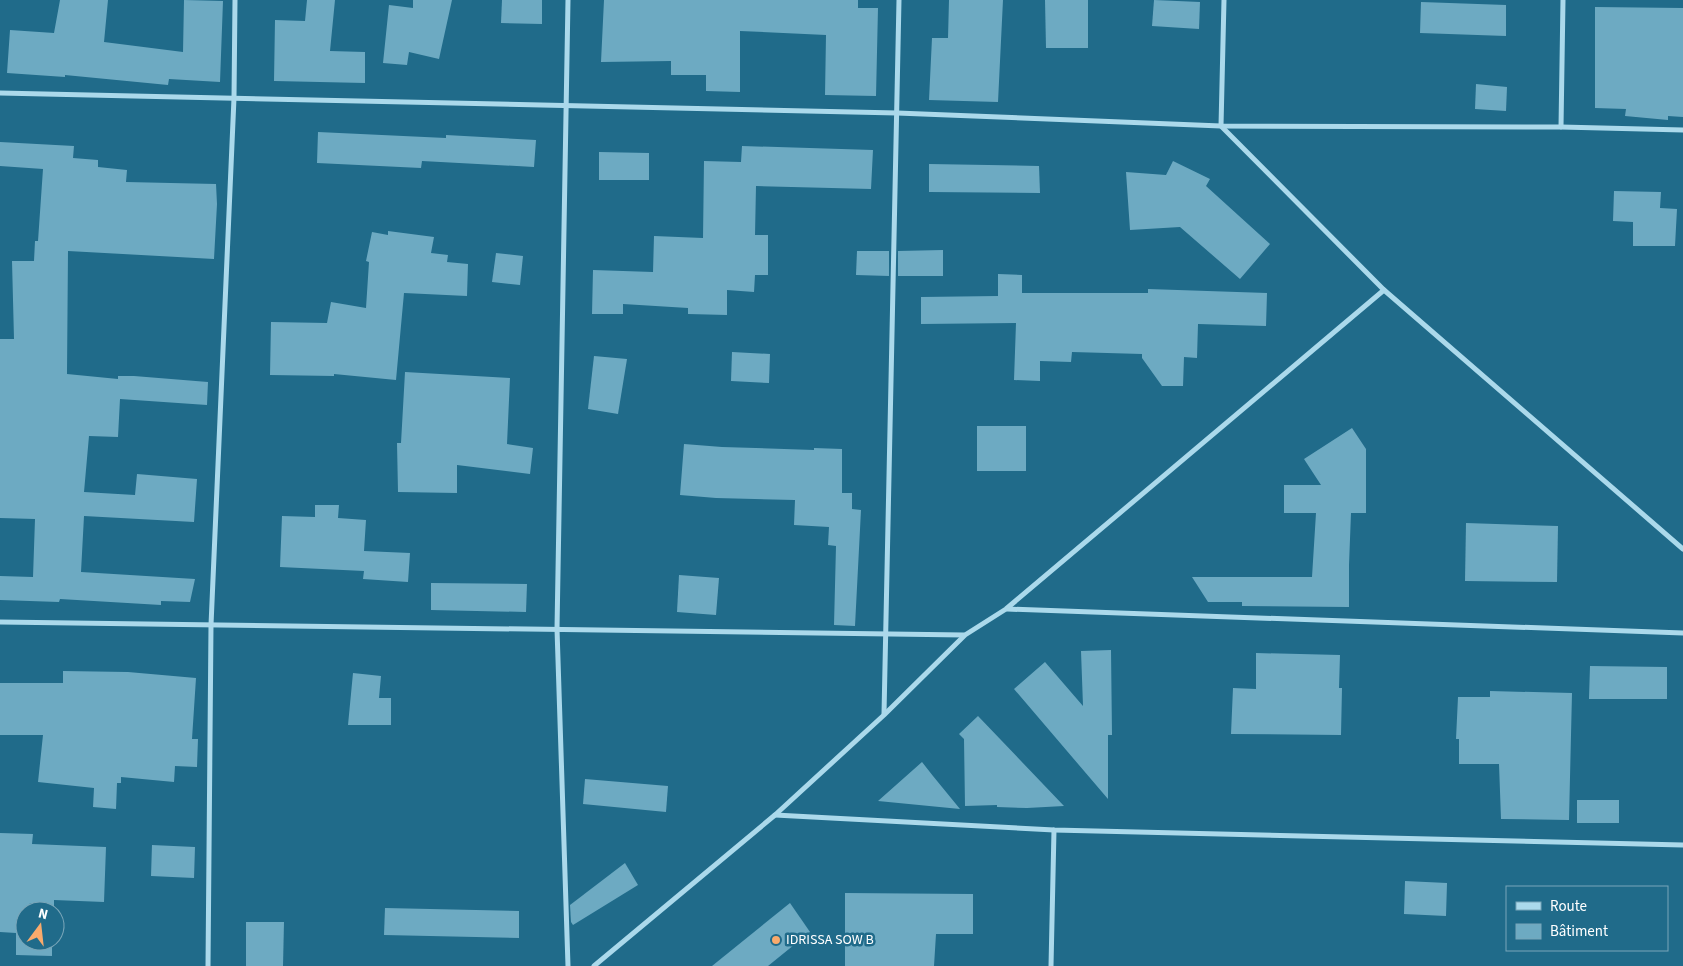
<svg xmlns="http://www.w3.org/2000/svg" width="1683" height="966" viewBox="0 0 1683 966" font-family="'Source Sans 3',sans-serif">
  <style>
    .building { fill: #6daac2 }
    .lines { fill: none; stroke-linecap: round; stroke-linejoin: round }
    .street { stroke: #abd9eb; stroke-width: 5 }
    .poi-dot { fill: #f9aa6c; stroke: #206b8a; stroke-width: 2 }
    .labels { text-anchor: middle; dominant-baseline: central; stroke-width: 5; stroke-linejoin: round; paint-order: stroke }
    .poi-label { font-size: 14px; fill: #fff; stroke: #206b8a; text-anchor: start }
  </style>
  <rect width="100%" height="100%" fill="#206b8a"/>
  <g class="building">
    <polygon points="60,0 108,0 104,42 183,52 184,0 223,1 220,82 169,79 168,85 65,75 65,77 7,73 10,30 54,33"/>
    <polygon points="307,0 335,0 330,51 365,52 365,83 274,81 275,20 305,21"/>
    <polygon points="413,0 452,0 439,59 409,52 407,65 383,63 389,5 413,8"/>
    <polygon points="502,0 542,0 542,24 501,23"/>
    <polygon points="604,0 858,0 858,8 878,8 876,96 825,95 826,35 740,31 740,92 706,91 706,75 671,75 671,61 601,62"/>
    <polygon points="949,0 1003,0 998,102 929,100 932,38 948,38"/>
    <polygon points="1045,0 1088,0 1088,48 1046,48"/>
    <polygon points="1154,0 1200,2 1199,29 1152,26"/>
    <polygon points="1421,2 1506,5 1506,36 1420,33"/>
    <polygon points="1595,7 1683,8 1683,117 1668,116 1668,120 1625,116 1626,109 1595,108"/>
    <polygon points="1476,84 1507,87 1506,111 1475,109"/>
    <polygon points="318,132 446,138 446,135 536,140 534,167 422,161 421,168 317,163"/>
    <polygon points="0,142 74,146 73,158 98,160 98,167 127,170 126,182 216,184 217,204 214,259 68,251 67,374 118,379 118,376 134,376 208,382 207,405 120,399 118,437 89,436 84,492 135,495 137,474 197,479 194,522 84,516 81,572 195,579 190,602 161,601 161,605 60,599 59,602 0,600 0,576 33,577 35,519 0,518 0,339 14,339 12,261 34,261 35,241 38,241 43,169 0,166"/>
    <polygon points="742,146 873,150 871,189 756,186 755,235 768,235 768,275 755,275 754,292 727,290 727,315 688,314 688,308 623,304 623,314 592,314 593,270 653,272 654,236 703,238 704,161 741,162"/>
    <polygon points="599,152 649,153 649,180 599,180"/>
    <polygon points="1173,161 1210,179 1206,186 1270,244 1240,279 1180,227 1130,230 1126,172 1166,175"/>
    <polygon points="929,164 1039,166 1040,193 929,192"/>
    <polygon points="1614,191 1661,192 1660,208 1677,209 1675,246 1633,246 1633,222 1613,221"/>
    <polygon points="388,231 434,237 431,253 448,255 447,262 468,264 467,296 404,293 396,380 334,374 334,376 270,375 271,322 327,323 331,302 366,308 369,262 366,261 372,232 388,235"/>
    <polygon points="943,250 943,276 898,276 898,251"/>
    <polygon points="857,251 889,251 889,276 856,275"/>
    <polygon points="496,253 523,256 520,285 492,282"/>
    <polygon points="998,274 1022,275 1022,293 1148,293 1148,289 1267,293 1266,326 1198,324 1197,358 1184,357 1183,386 1162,386 1142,358 1142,354 1072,352 1071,362 1040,361 1040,381 1014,380 1016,323 921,324 921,297 998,296"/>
    <polygon points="732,352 770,354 769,383 731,381"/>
    <polygon points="594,356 627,359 618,414 588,409"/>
    <polygon points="405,372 510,378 507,444 533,448 530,474 457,465 457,493 398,492 397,443 401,443"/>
    <rect x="977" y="426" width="49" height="45"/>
    <polygon points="1352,428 1366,449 1366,513 1351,513 1349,565 1349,607 1242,606 1242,602 1208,602 1192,577 1312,577 1316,513 1284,513 1284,485 1321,485 1304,459"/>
    <polygon points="684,444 722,447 814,450 814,448 842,449 842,493 852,493 852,509 861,510 855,626 834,625 836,546 828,545 829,527 794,525 795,500 716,498 680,495"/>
    <polygon points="315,505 339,505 338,518 366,520 364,551 410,553 408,582 363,579 364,571 280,567 282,516 315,517"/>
    <polygon points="1466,523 1558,526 1557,582 1465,581"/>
    <polygon points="679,575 719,578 716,615 677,612"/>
    <polygon points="431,583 527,584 526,612 431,610"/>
    <polygon points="1111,650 1112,735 1108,735 1108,799 1014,689 1045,662 1083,706 1081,651"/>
    <polygon points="1256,653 1340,655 1339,688 1342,688 1341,735 1231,734 1233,688 1256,689"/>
    <polygon points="1590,666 1667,667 1667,699 1589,699"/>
    <polygon points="63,671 128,672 196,678 192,739 198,739 197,767 175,766 174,782 121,777 121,783 117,783 116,809 93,807 94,788 38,782 43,735 0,735 0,683 63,683"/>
    <polygon points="353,673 381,676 379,698 391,698 391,725 348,725"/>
    <polygon points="1490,691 1572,693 1569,820 1501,819 1499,764 1459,764 1459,739 1456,739 1458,697 1490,697"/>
    <polygon points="978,716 1064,806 1027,808 997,807 997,805 965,806 964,739 959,734"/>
    <polygon points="922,762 933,776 960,809 878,801"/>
    <polygon points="585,779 668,786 666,812 583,804"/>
    <rect x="1577" y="800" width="42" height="23"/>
    <polygon points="0,833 33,834 32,844 106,847 104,902 54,900 54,911 25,911 25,941 52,941 52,956 16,955 16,933 0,932"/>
    <polygon points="152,845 195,847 194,878 151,876"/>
    <polygon points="625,863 638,885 573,925 571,922 570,905"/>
    <polygon points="1405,881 1447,883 1446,916 1404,914"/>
    <polygon points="845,893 973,894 973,934 936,934 934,966 845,966"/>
    <polygon points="790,903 810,932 768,966 712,966"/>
    <polygon points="385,908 519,911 519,938 384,935"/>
    <polygon points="246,922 284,922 283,966 246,966"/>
  </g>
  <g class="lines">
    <g class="street">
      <polyline points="568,0 557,629 568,966"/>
      <polyline points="1224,0 1221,126 1384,290 1683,549"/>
      <polyline points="0,93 897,113 1221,126 1561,127 1683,130"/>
      <polyline points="1561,127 1563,0"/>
      <polyline points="1007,609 1683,633"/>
      <polyline points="0,622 964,635"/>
      <polyline points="884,714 899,0"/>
      <polyline points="775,815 1054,830 1683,845"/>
      <polyline points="208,966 211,625 234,98 235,0"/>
      <polyline points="594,966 775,815 884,715 965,635 1006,609 1384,290"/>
      <polyline points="1051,966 1054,830"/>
    </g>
  </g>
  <circle class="poi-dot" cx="776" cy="940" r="5"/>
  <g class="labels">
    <g class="poi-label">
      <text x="786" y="940">IDRISSA SOW B</text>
    </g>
  </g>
  <rect x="1506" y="886" width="162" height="65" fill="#206b8a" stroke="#79a6b9"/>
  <rect x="1516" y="902" width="25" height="8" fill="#abd9eb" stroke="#79a6b9"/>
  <text x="1550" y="911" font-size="15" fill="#ffffff">Route</text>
  <rect x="1516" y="924" width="25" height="15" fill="#6daac2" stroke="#79a6b9"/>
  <text x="1550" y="936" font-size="15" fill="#ffffff">Bâtiment</text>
  <g transform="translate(40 926) rotate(15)"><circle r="24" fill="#206b8a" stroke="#79a6b9"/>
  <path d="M0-4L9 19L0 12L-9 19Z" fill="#f9aa6c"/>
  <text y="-8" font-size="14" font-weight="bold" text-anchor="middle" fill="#ffffff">N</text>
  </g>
</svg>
